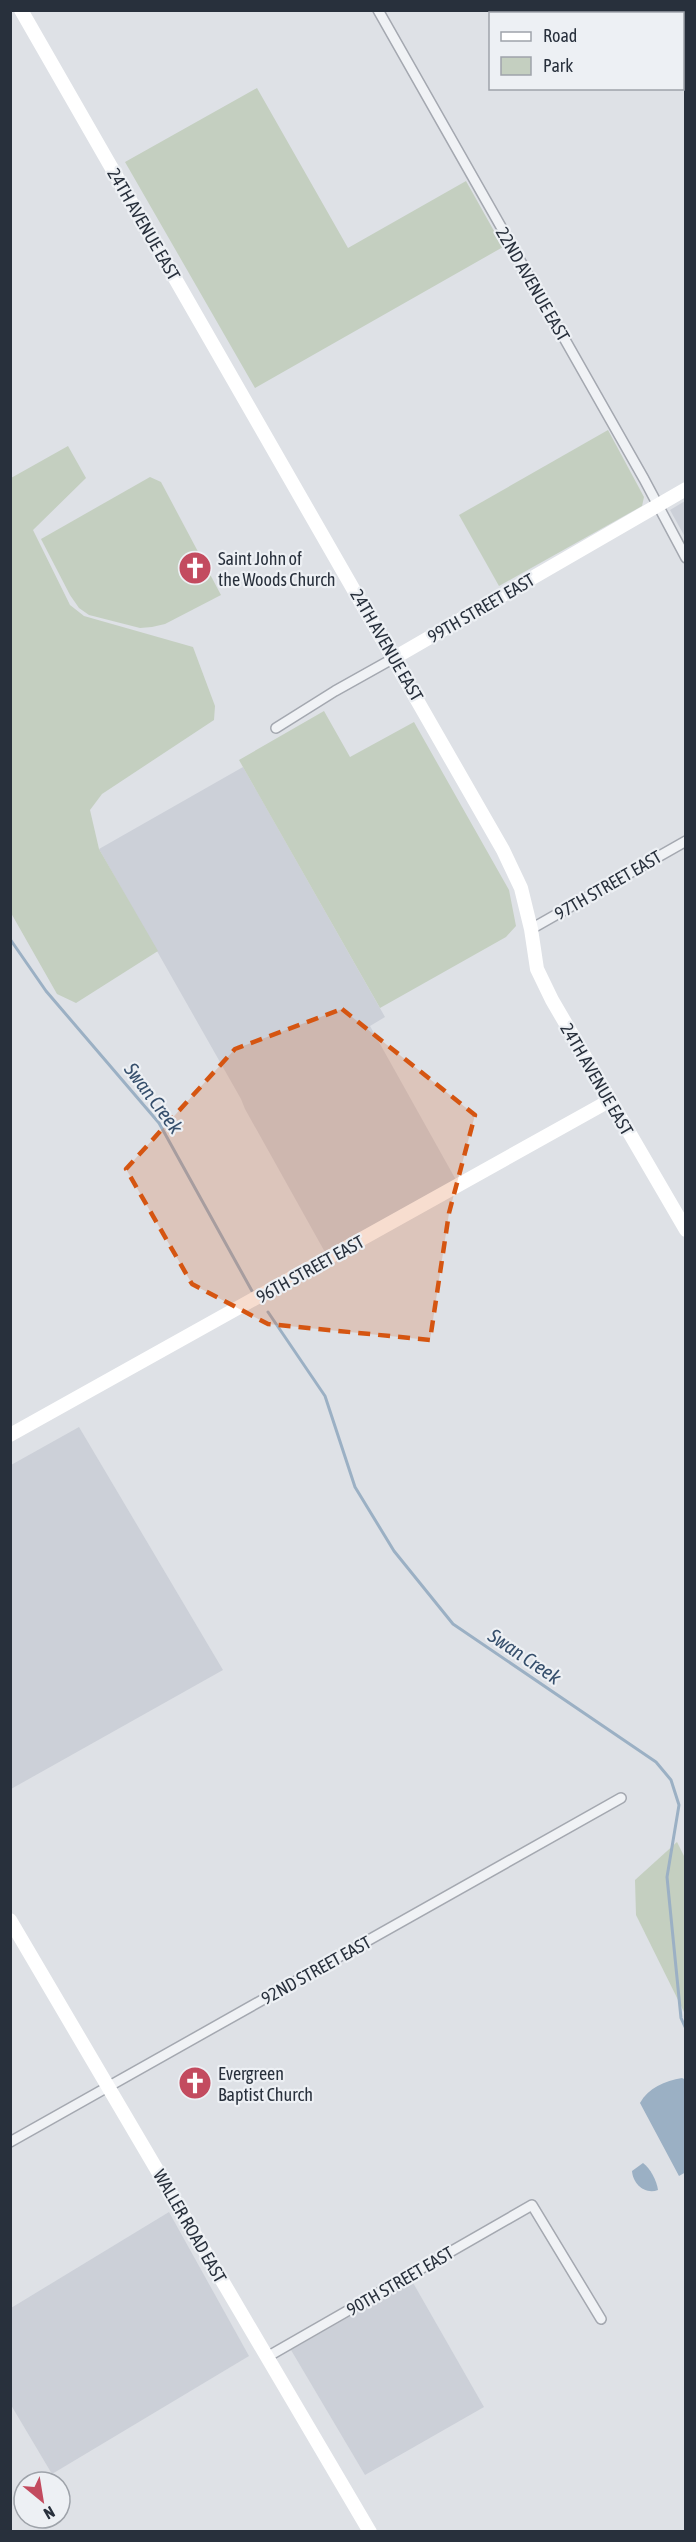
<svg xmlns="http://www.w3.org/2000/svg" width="696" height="2542" viewBox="0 0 696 2542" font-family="'Asap Condensed',sans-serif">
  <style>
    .built { fill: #ccd0d8 }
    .green { fill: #c4cfc0 }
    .water { fill: #9bb0c4 }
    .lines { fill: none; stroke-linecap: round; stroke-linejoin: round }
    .stream { stroke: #9bb0c4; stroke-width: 3 }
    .street-casing { stroke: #a4a8b0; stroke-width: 12 }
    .street { stroke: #f0f2f5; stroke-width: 9 }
    .secondary { stroke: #fff; stroke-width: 14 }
    .marked { fill: #d55511; fill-opacity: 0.2; stroke: #d55511; stroke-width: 4.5; stroke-dasharray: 12 8; stroke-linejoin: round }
    .labels { text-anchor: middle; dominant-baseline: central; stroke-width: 4.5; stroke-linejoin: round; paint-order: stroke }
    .street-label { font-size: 18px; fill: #28303c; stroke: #edf0f4 }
    .poi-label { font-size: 18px; fill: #28303c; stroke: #edf0f4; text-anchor: start }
    .water-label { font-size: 20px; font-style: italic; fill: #364f6c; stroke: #edf0f4 }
  </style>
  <rect width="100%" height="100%" fill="#dee1e6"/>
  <g class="built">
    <polygon points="685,501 685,537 670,510"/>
    <polygon points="243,767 385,1017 370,1026 456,1180 326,1254 245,1109 241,1099 99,849"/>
    <polygon points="79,1427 223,1670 11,1789 11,1465"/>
    <polygon points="169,2212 249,2356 52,2474 11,2405 11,2308"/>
    <polygon points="412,2281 484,2407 365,2475 291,2350"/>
  </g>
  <g class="green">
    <polygon points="535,10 613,10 613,11 608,14 533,13"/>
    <polygon points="257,88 348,248 466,181 503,247 255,388 125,162"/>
    <polygon points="608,430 644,497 642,506 499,586 459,515"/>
    <polygon points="68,446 86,478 33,530 70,605 84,616 193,647 215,706 214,720 102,794 90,810 99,849 158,951 76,1003 57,994 11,913 11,478"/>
    <polygon points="150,477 161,482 221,595 165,624 152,627 140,628 89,615 79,608 70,595 41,539"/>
    <polygon points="324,711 350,757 414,722 509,890 516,926 506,937 380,1008 239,760"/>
    <polygon points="677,1842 685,1858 685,2014 636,1915 635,1880"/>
  </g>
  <g class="water">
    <path d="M682 2078 686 2080 684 2125 686 2172 679 2176 640 2103C648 2088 665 2081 682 2078Z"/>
    <path d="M643 2163C650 2168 657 2181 658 2190 645 2195 633 2184 632 2171Z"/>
  </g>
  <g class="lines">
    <g class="stream">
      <polyline points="10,939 46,991 159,1123 252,1291"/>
      <polyline points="268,1312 325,1396 355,1487 394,1551 453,1624 656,1762 671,1780 679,1805 667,1877 681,2018 686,2029"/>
    </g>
    <g class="street-casing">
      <g id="street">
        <polyline points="378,10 644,479 686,558"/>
        <polyline points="276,728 335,691 394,658"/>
        <polyline points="531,929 686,841"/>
        <polyline points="10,2142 621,1798"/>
        <polyline points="267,2357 532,2205 601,2319"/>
      </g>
    </g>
    <use href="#street" class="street"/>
    <g class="secondary">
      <polyline points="21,10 503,850 521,888 531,929 537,969 552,1000 686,1230"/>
      <polyline points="394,658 686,489"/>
      <polyline points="10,1435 609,1101"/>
      <polyline points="10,1920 370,2532"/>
    </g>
  </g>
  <path class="marked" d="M342 1009 475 1115 449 1213 430 1340 268 1324 192 1284 126 1169 235 1049Z"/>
  <defs>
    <g id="church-disc" transform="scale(1.725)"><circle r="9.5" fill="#c34b5f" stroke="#edf0f4"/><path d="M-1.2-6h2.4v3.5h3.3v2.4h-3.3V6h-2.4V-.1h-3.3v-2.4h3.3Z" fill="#fff"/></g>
  </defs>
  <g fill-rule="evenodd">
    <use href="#church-disc" x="195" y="568"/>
    <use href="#church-disc" x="195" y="2083"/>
  </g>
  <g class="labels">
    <g class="street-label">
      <text transform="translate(144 224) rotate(60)">24TH AVENUE EAST</text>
      <text transform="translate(533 284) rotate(60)">22ND AVENUE EAST</text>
      <text transform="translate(481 608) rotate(-30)">99TH STREET EAST</text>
      <text transform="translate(387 645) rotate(60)">24TH AVENUE EAST</text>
      <text transform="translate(608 885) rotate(-30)">97TH STREET EAST</text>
      <text transform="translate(597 1079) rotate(60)">24TH AVENUE EAST</text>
      <text transform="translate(310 1269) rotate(-29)">96TH STREET EAST</text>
      <text transform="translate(316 1970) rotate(-29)">92ND STREET EAST</text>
      <text transform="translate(190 2226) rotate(60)">WALLER ROAD EAST</text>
      <text transform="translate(400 2281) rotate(-30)">90TH STREET EAST</text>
    </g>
    <g class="poi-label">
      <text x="218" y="558">Saint John of<tspan x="218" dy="21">the Woods Church</tspan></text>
      <text x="218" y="2073">Evergreen<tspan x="218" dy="21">Baptist Church</tspan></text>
    </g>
    <g class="water-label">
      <text transform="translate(154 1098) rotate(53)">Swan Creek</text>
      <text transform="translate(525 1656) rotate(34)">Swan Creek</text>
    </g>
  </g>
  <rect width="696" height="2542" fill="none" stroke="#28303c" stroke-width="24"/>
  <rect x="489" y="12" width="195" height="78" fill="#edf0f4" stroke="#9ea3aa" stroke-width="1.5"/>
  <rect x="501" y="32" width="30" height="9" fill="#ffffff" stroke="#9ea3aa" stroke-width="1.5"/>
  <text x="543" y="42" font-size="18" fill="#28303c">Road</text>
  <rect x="501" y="57" width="30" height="18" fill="#c4cfc0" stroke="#9ea3aa" stroke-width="1.5"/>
  <text x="543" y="72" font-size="18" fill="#28303c">Park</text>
  <g transform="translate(42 2500) rotate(150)"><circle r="28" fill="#edf0f4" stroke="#9ea3aa" stroke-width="1.5"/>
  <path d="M0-4.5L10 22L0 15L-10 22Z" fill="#c34b5f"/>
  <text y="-9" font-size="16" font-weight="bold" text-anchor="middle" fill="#28303c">N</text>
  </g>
</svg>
